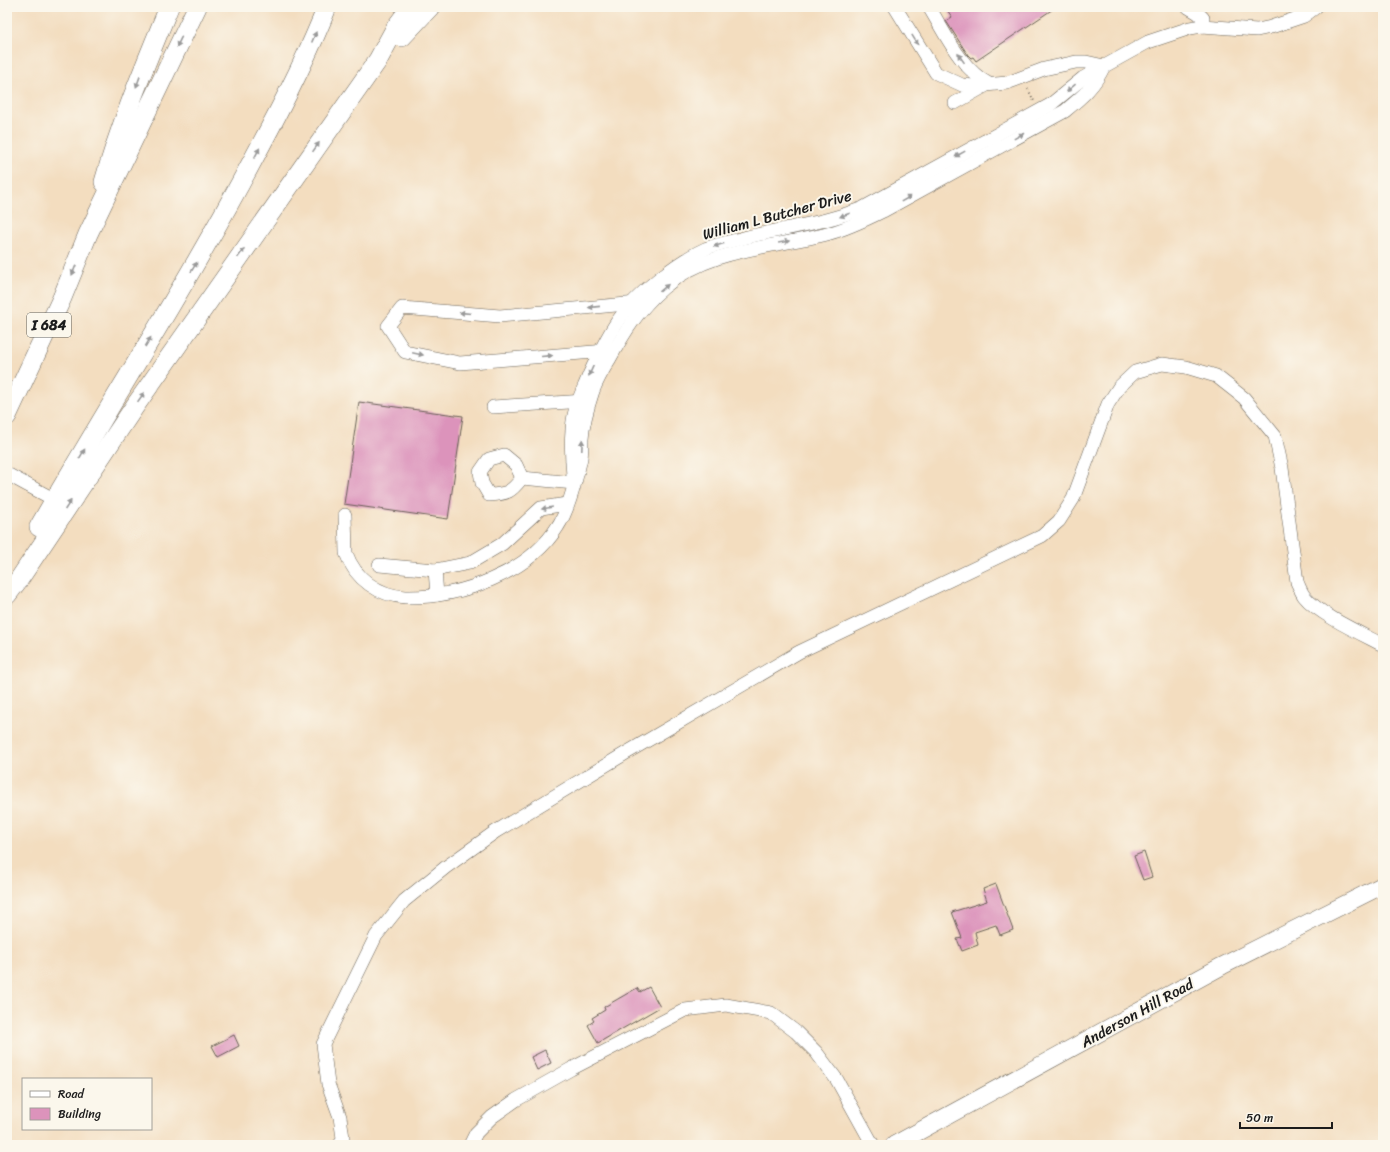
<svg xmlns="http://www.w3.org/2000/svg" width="1390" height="1152" viewBox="0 0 1390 1152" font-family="Sriracha,sans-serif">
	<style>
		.building { fill: #dc93bb }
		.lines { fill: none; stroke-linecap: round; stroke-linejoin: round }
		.minor-casing { stroke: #676055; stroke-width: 14 }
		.major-casing { stroke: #676055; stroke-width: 18 }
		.highway-casing { stroke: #676055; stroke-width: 20 }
		.path { stroke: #676055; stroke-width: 2; stroke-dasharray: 1 3; stroke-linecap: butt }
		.minor { stroke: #fff; stroke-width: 13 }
		.major { stroke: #fff; stroke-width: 17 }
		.highway { stroke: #fff; stroke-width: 19 }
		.oneway { fill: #999 }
		.labels { text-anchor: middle; stroke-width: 4; stroke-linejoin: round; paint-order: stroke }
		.shield { fill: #fbf7ec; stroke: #5f5e5a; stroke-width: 1 }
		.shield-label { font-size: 14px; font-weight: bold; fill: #1c1c1c }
		.street-label { font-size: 15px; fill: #1c1c1c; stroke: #fbf7ec }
	</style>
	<rect width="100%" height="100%" fill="#fbf7ec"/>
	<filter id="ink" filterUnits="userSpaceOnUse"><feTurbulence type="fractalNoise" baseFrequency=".025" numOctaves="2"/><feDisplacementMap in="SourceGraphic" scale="8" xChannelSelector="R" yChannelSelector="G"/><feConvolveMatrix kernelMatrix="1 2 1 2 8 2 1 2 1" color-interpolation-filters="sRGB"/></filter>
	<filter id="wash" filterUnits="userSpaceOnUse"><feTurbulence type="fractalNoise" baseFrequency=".012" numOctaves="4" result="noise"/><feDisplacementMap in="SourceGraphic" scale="16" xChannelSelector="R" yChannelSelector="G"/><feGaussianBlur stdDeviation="0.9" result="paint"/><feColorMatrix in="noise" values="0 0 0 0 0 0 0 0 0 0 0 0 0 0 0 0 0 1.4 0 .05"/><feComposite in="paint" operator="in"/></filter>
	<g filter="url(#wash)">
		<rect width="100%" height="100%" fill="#f3ddbf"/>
		<g id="blocks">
			<g class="building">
				<path d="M945,7H1056L976,61L973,57L971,58L968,55L946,21L952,17Z"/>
				<path d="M359,402L463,416L448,519L344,504Z"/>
				<path d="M1144,852L1152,877L1143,880L1134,856Z"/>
				<path d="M996,884L1013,930L1000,935L996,925L975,932L978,945L962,951L957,939L962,938L952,912L987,901L983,889Z"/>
				<path d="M649,987L660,1007L598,1043L588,1025L594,1021L592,1018L605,1010L604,1007L637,988L640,992Z"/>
				<path d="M234,1035L239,1046L218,1057L212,1046Z"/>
				<path d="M545,1050L551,1063L537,1070L531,1057Z"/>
			</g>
		</g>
	</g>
	<g filter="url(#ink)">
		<use href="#blocks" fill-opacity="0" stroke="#676055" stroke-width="1"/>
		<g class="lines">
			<defs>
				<g id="minor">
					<path d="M895,7L936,73L962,85L974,86L1007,83L1044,69L1076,62H1086L1104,66"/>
					<path d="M929,7C945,33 961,69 989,84"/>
					<path d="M1188,7L1198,13L1203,18L1202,26"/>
					<path d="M955,103L985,86"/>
					<path d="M606,351L460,363L405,352L388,326L402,308L500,316L637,303"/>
					<path d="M493,407L585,401"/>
					<path d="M504,455L516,465L522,478C511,492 508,494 489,495L482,483L480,472L489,459Z"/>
					<path d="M7,474L55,500"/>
					<path d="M573,475C571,455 570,435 574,415C577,401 584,388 589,375C598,356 606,337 619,319C637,293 677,262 705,249C716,244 728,242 740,239C781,228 823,224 863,208L1050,105L1083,78L1148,42L1190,28L1202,26L1257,30L1271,27L1304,16L1316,7"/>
					<path d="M522,478L574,483"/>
					<path d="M345,515L346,553C355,579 379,596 406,597C460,598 529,573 558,526C568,511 577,476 581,458C582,451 582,445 582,439C583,423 588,406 593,391C597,380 603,370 609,360C625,331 638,310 663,288C709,248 771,248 827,234C846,229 865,220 883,211L1065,111C1082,97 1095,86 1104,66"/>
					<path d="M379,565L435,570L470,563L502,544L541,508L567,504"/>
					<path d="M435,570L437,595"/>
					<path d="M340,1145L343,1138L340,1117L328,1084L323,1044L376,936L404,901L446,867L495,832L626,753L799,652L1042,536L1059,521L1073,499L1108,404L1119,387L1135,372L1162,364L1186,367L1216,376L1244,398L1275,436L1282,468L1297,582C1299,586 1301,592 1304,596C1318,614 1362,634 1383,645"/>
					<path d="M470,1145L476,1133L492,1117L516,1100L571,1069L685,1010L726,1005L771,1013L796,1032L816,1052L837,1080L873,1145"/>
				</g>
				<path id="major" d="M894,1145L1222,966L1383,885"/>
				<g id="highway">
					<path d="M402,37L430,7"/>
					<path d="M104,182C121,122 145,65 169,7"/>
					<path d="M7,416L62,298L88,234L197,7"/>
					<path d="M39,527C110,403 188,283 255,156C281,108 307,58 327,7"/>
					<path d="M7,595L20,578L135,406L378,60L396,27L411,7"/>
				</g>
			</defs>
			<use href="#minor" class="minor-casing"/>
			<use href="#major" class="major-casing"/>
			<use href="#highway" class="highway-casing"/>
			<path class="path" d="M1028,89L1034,101"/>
			<use href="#minor" class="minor"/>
			<use href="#major" class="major"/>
			<use href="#highway" class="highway"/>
		</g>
		<defs><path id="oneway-solid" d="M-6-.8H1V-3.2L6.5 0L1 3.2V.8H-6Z"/></defs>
		<g class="oneway">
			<use href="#oneway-solid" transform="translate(314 37) rotate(-67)"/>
			<use href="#oneway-solid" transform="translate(915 40) rotate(58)"/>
			<use href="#oneway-solid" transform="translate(179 42) rotate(116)"/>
			<use href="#oneway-solid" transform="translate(961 58) rotate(-125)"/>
			<use href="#oneway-solid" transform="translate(138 82) rotate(110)"/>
			<use href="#oneway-solid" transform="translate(1071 88) rotate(140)"/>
			<use href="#oneway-solid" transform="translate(1019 136) rotate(-29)"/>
			<use href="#oneway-solid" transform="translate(316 147) rotate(-55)"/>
			<use href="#oneway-solid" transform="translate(257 153) rotate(-62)"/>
			<use href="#oneway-solid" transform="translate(960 154) rotate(151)"/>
			<use href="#oneway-solid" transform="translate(906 199) rotate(-29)"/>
			<use href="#oneway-solid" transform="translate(845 215) rotate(160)"/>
			<use href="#oneway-solid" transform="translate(784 242) rotate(-10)"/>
			<use href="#oneway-solid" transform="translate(719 245) rotate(162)"/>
			<use href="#oneway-solid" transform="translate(241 253) rotate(-55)"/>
			<use href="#oneway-solid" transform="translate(194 267) rotate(-59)"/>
			<use href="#oneway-solid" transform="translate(74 270) rotate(112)"/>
			<use href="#oneway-solid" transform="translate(664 288) rotate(-40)"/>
			<use href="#oneway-solid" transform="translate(594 307) rotate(174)"/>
			<use href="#oneway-solid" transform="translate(465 313) rotate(-175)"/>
			<use href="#oneway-solid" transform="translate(148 342) rotate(-59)"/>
			<use href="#oneway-solid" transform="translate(418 354) rotate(12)"/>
			<use href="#oneway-solid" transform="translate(547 356) rotate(-5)"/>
			<use href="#oneway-solid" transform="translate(591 371) rotate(114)"/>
			<use href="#oneway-solid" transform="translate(141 397) rotate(-55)"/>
			<use href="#oneway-solid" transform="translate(582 445) rotate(-88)"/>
			<use href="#oneway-solid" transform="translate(82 454) rotate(-60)"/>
			<use href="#oneway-solid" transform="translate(68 505) rotate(-56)"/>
			<use href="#oneway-solid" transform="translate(547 508) rotate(170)"/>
		</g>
	</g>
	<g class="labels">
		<rect class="shield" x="27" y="313" width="44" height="24" rx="3"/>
		<g class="shield-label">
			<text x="49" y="330">I 684</text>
		</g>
		<g class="street-label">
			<text transform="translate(777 215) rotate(-15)" y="5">William L Butcher Drive</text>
			<text transform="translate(1137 1013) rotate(-29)" y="5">Anderson Hill Road</text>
		</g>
	</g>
	<rect width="1390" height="1152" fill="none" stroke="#fbf7ec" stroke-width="24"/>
	<rect x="22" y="1078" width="130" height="52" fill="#fbf7ec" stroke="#a29f99"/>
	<rect x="30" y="1091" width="20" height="6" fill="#ffffff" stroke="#a29f99"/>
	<text x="58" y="1098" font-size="12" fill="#1c1c1c">Road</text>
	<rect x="30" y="1108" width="20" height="12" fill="#dc93bb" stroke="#a29f99"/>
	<text x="58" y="1118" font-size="12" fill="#1c1c1c">Building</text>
	<path d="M1240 1122v6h92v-6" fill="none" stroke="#1c1c1c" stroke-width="2"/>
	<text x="1246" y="1122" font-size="12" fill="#1c1c1c" stroke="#fbf7ec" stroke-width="3" paint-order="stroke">50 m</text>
</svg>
